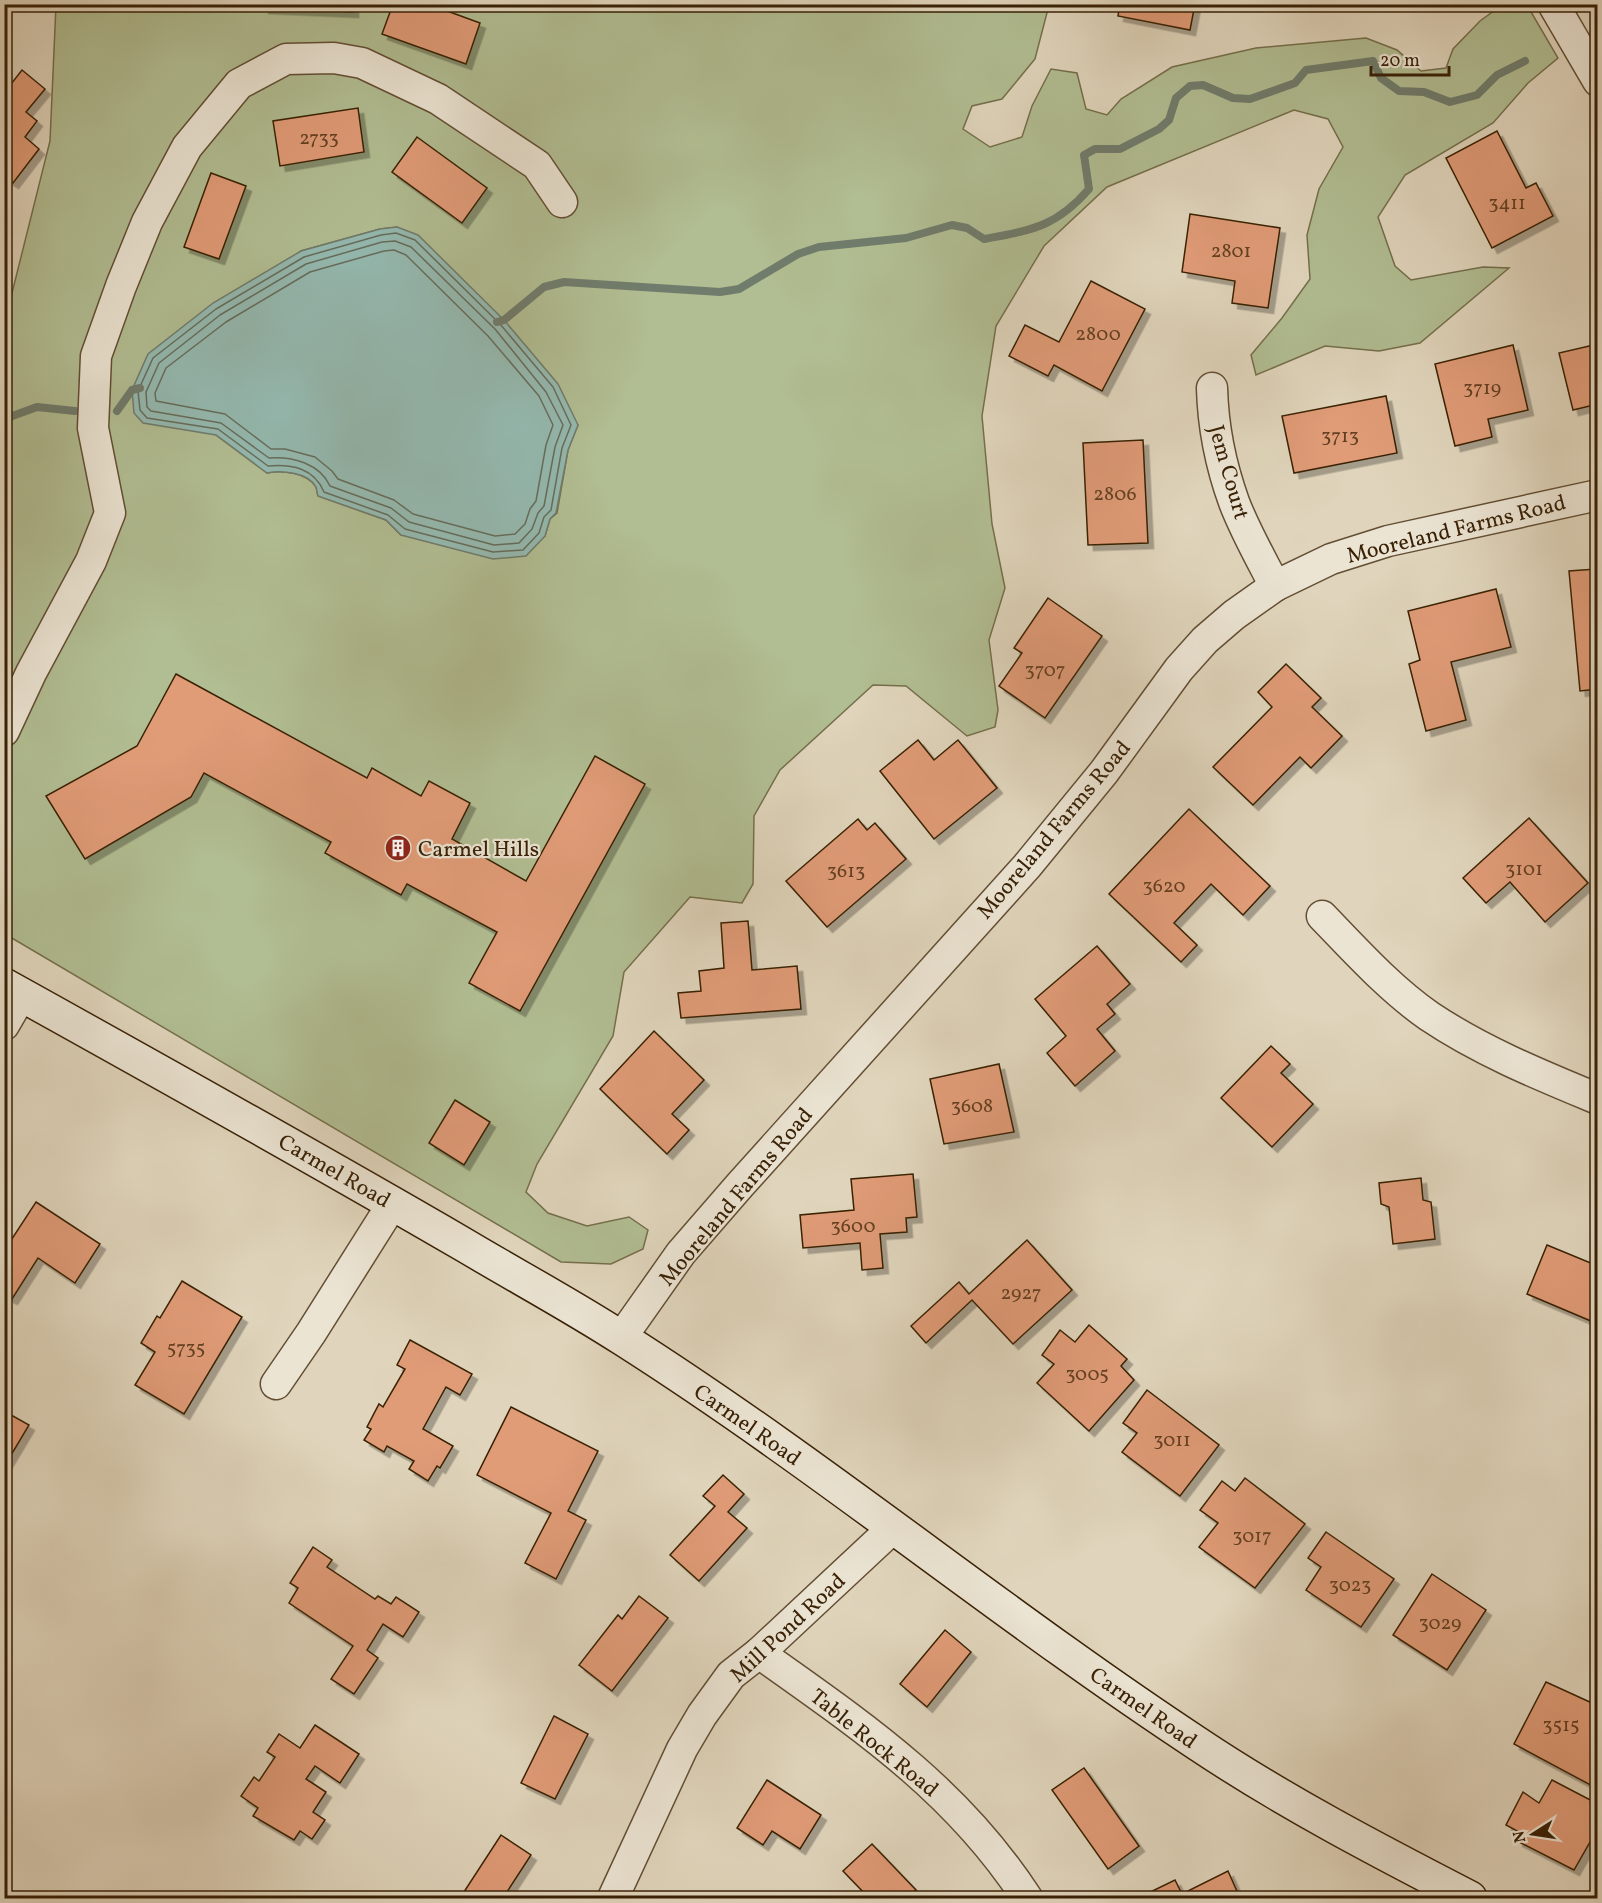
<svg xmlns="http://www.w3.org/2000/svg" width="1602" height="1903" viewBox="0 0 1602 1903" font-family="Vollkorn,serif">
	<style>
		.green { fill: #b1bd92; stroke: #756f4c; stroke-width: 1.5; fill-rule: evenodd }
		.water { fill: #94b9b0; stroke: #707c6c; stroke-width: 1.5 }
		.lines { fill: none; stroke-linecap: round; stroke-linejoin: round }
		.shore { stroke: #666d5b; stroke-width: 1.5 }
		.stream { stroke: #707c6c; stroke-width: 8 }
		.building { fill: #e09b77; stroke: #392106; stroke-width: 1.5; filter: url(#shadow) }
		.minor-casing { stroke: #634e34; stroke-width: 33 }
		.secondary-casing { stroke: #392106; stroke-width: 36 }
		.minor { stroke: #ebe4d3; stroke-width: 30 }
		.secondary { stroke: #ebe4d3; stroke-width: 33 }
		.labels { text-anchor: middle; stroke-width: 4.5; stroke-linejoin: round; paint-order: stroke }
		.number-label { font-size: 20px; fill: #634022 }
		.street-label { font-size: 22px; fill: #392106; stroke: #ebe4d3 }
		.poi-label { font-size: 22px; fill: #392106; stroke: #ebe4d3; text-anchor: start }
	</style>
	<defs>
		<filter id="shadow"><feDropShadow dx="5.5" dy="5.5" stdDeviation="0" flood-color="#0004"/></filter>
	</defs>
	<rect width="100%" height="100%" fill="#e0d5bc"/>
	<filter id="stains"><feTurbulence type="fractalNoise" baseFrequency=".00333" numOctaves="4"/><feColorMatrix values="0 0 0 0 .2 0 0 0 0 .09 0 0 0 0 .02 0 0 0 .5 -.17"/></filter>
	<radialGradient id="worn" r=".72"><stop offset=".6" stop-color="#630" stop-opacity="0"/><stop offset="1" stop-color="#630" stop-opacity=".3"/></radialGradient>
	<path class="green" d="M56,5H1049L1035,59L1002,99L972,106L963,129L990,147L1022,137L1032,106L1051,69L1077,73L1086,109L1107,115L1121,99L1172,67L1256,48L1366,38L1397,50L1421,71L1446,68L1453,49L1480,21L1502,5H1527L1558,58L1528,83L1493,123L1405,175L1378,217L1395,266L1411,280L1483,267L1509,268L1420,343L1379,351L1325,346L1256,375L1251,355L1282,318L1310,279L1307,235L1319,189L1343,147L1328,119L1294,110L1107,187L1044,246L996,326L982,416L992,524L1005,588L989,640L998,710L995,727L967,736L906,686L873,685L780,770L754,816L753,884L742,903L690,897L624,972L613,1036L537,1164L526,1192L548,1213L587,1226L629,1217L648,1230L643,1249L611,1264L561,1262L5,934V316L9,305L50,141ZM397,227L578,425L568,450L557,513L550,519L545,536L401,535L386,520L318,496C317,493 317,490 316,487C307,472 281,470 267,473L216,435L301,251L380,229Z"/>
	<path class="water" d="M397,227L418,235L504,320L558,384L578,425L568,450L556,513L550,519L545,536L526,556L493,559L401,535L386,520L318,496C317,493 317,490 316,487C308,472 281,470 267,473L216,435L143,423L134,413L132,390L148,354L213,303L301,251L380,229Z"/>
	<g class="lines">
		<g class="shore">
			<path d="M396,233L415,240L500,324L553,387L571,425L562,448L551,510L544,517L539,533L523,550L493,552L405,529L388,515L324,492C314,468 292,464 268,466L218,429L147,418L140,410L138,391L153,358L216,309L304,257L381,235Z"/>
			<path d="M395,241L411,247L495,329L546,392L563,425L555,447L544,506L538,513L532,529L519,543L494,545L409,522L391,508L330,486C320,464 293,456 269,458L221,423L151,411L147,407L146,392L159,363L220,315L306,264L382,242Z"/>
			<path d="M394,250L406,255L488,336L539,396L553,425L546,445L536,501L530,509L525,524L515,534L495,536L413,514L394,500L338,479L332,471L315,457L285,449H271L225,414L156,401L155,393L166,368L226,322L310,272L384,251Z"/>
		</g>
		<g class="stream">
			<path d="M497,322L504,320L544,287L564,282L720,292L739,289L798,254L819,247L906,238L952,225L967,228L984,239C1032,230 1056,227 1089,189L1084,155L1095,149H1120L1159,129L1169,120L1176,98L1190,86L1203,85L1233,98L1250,99L1295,83L1306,70L1373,61L1381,78L1399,91L1424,92L1450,102L1477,95L1497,75L1525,61"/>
			<path d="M117,411L132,390L140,388"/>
			<path d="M4,419L37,407L75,411"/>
		</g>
	</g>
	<g class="building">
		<path d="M263,4H353V12L263,8Z"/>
		<path d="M393,4H428L480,23L466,64L382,34Z"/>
		<path d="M1120,4H1195L1190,30L1118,16Z"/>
		<path d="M22,70L45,89L26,112L37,121L25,137L39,149L13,183L4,177V93Z"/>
		<path d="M358,108L364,152L280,166L273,121Z"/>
		<path d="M1497,131L1526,188L1536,183L1553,216L1492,248L1446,158Z"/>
		<path d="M417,137L487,188L462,223L392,172Z"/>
		<path d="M211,173L246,186L219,259L184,247Z"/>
		<path d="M1190,214L1280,228L1268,308L1232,303L1235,281L1182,272Z"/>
		<path d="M1091,281L1145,309L1102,391L1054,365L1048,376L1009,356L1025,325L1059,342Z"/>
		<path d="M1598,344V404L1573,410L1559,353Z"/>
		<path d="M1513,345L1528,410L1488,419L1492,437L1455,446L1435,364Z"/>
		<path d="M1386,396L1397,453L1294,473L1282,416Z"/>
		<path d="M1143,440L1148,543L1088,545L1083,443Z"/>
		<path d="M1596,569L1598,689L1580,691L1569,571Z"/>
		<path d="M1496,589L1511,647L1451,662L1466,720L1426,731L1409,664L1420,660L1408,611Z"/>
		<path d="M1048,598L1102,636L1045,718L999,686L1022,653L1014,648Z"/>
		<path d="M1286,664L1321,698L1312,707L1342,736L1311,768L1300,757L1253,805L1213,767L1272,707L1258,692Z"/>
		<path d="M176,674L367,778L372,768L421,796L429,781L470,803L452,839L526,881L595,756L645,784L520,1011L469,983L497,932L407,884L401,895L325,853L331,842L204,773L191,797L85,859L46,796L137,746Z"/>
		<path d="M918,740L934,760L958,740L997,788L934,839L880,771Z"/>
		<path d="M1189,809L1270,886L1243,915L1211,884L1174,923L1197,945L1181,962L1109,894Z"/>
		<path d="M1529,818L1588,883L1545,922L1510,882L1486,903L1463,878Z"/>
		<path d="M858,819L867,830L875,823L906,859L827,927L786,881Z"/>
		<path d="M748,921L752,970L797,966L801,1009L681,1018L678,993L701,991L699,971L724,968L721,923Z"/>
		<path d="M1097,946L1130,984L1107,1004L1115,1014L1097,1029L1115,1051L1075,1086L1047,1053L1066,1036L1035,999Z"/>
		<path d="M654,1031L704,1080L672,1114L689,1130L667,1154L600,1089Z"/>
		<path d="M1271,1046L1290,1064L1281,1073L1313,1104L1272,1147L1221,1098Z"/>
		<path d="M999,1064L1014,1132L944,1144L930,1079Z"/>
		<path d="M455,1100L490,1122L464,1165L429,1143Z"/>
		<path d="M913,1174L917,1217L906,1218L907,1232L880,1234L883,1268L862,1270L860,1243L803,1248L800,1215L854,1210L851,1179Z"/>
		<path d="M1421,1178L1423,1200L1431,1202L1435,1239L1393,1244L1389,1207L1381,1204L1379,1183Z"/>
		<path d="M36,1202L100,1244L75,1283L38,1258L12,1299L4,1295V1251Z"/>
		<path d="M1027,1240L1072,1290L1013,1344L972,1300L926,1343L911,1326L959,1282L969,1294Z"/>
		<path d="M1547,1245L1598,1266V1324L1527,1294Z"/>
		<path d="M182,1281L242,1317L184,1414L135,1385L155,1352L141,1343L157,1316L160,1318Z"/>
		<path d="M1089,1325L1127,1359L1121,1366L1134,1380L1089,1431L1037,1383L1054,1364L1042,1355L1060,1330L1075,1342Z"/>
		<path d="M410,1340L472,1374L460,1395L446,1387L423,1429L453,1446L440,1468L437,1466L428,1481L409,1469L414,1461L387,1446L384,1452L364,1440L371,1429L367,1427L379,1404L383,1407L405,1369L397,1365Z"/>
		<path d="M1147,1390L1219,1445L1180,1496L1122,1452L1137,1433L1123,1423Z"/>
		<path d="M511,1407L598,1451L568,1511L586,1520L556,1579L525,1563L551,1513L477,1475Z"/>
		<path d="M4,1411L29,1425L4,1467Z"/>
		<path d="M723,1475L744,1494L728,1512L747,1528L699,1581L670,1555L715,1506L703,1496Z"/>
		<path d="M1245,1478L1305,1524L1255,1588L1199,1547L1218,1523L1200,1510L1222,1481L1235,1491Z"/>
		<path d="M1326,1532L1394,1579L1361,1627L1306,1590L1321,1567L1308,1558Z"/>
		<path d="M313,1547L332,1560L327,1567L375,1599L378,1596L391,1604L396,1597L419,1612L403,1637L383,1624L367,1650L378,1658L354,1694L331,1679L353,1646L289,1603L298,1588L290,1583Z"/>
		<path d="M1432,1574L1486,1610L1447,1670L1393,1635Z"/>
		<path d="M639,1596L668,1618L612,1691L579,1665L618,1615L622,1619Z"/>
		<path d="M945,1630L971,1652L927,1707L900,1684Z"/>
		<path d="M1546,1682L1592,1703L1598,1696V1789L1514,1744Z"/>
		<path d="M554,1716L588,1734L555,1799L521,1783Z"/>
		<path d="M315,1725L359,1754L340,1783L315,1766L306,1779L326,1792L313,1812L325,1820L312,1839L300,1831L294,1840L253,1816L258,1808L241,1796L254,1777L259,1781L275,1757L267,1752L279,1734L300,1748Z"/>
		<path d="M1084,1768L1139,1846L1108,1869L1052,1790Z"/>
		<path d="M767,1780L821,1815L800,1849L772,1831L763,1845L737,1828Z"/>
		<path d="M1552,1780L1598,1804V1828L1574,1870L1517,1841L1521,1833L1506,1825L1523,1792L1539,1803Z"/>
		<path d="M501,1835L531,1855L503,1898H460Z"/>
		<path d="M872,1844L916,1890L907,1898H869L843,1871Z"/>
		<path d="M1228,1871L1240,1898H1141L1140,1897L1175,1880L1182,1894Z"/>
	</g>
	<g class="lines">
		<defs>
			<g id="minor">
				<path d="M1553,4L1598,81"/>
				<path d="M1212,388C1213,426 1221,466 1234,502C1245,531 1261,559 1275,586"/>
				<path d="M4,731L31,673L91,561L110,513L93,428L96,356L121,286L147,222L187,147L239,84L286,59L334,58L362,63L438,99L537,165L562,202"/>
				<path d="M1322,916C1356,951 1389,988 1429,1016C1481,1051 1540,1075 1598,1099"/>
				<path d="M4,1025L22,994"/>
				<path d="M621,1338L681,1253L740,1185L1027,866L1104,772L1179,669L1205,640L1234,615L1275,586L1331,559L1388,541L1598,495"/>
				<path d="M276,1384L311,1333L393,1203"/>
				<path d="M759,1653C862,1726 957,1790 1027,1898"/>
				<path d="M613,1898L682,1749L702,1715L731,1675L759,1653L894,1527"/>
			</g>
			<path id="secondary" d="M4,985C159,1071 313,1157 466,1246C518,1277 572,1306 623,1339C821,1465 1002,1615 1198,1744C1285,1802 1377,1850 1470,1898"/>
		</defs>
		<use href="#minor" class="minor-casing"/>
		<use href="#secondary" class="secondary-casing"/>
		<use href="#minor" class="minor"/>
		<use href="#secondary" class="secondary"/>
	</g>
	<defs>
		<symbol id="building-disc" viewBox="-11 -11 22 22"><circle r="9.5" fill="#8f2418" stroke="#ebe4d3"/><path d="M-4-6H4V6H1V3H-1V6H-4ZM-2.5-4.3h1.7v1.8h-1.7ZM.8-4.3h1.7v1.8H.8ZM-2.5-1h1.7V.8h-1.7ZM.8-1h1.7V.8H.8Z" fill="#fff"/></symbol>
	</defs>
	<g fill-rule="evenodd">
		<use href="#building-disc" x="383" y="833" width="30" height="30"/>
	</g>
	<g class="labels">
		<g class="number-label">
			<text x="319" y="144">2733</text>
			<text x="1507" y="209">3411</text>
			<text x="1231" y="257">2801</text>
			<text x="1098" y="340">2800</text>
			<text x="1482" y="394">3719</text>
			<text x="1340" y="442">3713</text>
			<text x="1115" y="500">2806</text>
			<text x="1045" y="676">3707</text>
			<text x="1524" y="875">3101</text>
			<text x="846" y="877">3613</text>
			<text x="1164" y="892">3620</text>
			<text x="972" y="1112">3608</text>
			<text x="853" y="1232">3600</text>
			<text x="1021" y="1299">2927</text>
			<text x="186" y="1354">5735</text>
			<text x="1087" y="1380">3005</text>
			<text x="1172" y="1446">3011</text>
			<text x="1252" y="1542">3017</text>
			<text x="1350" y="1591">3023</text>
			<text x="1440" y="1629">3029</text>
			<text x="1561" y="1731">3515</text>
		</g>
		<g class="street-label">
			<text transform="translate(1230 472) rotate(74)" y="8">Jem Court</text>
			<text transform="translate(1456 528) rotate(-14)" y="8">Mooreland Farms Road</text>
			<text transform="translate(1053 829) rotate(-50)" y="8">Mooreland Farms Road</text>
			<text transform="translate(335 1170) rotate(30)" y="8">Carmel Road</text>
			<text transform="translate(735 1196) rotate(-50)" y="8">Mooreland Farms Road</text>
			<text transform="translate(748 1424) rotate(35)" y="8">Carmel Road</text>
			<text transform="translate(787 1627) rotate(-43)" y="8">Mill Pond Road</text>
			<text transform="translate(1144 1707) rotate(35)" y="8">Carmel Road</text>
			<text transform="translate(875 1742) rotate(39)" y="8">Table Rock Road</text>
		</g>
		<g class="poi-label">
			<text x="418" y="856">Carmel Hills</text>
		</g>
	</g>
	<rect width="1602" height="1903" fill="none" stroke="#e0d5bc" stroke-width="24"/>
	<rect x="6" y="6" width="1590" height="1891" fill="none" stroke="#392106" stroke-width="3"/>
	<rect x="12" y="12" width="1578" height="1879" fill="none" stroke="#392106" stroke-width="1.5"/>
	<g transform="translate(1533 1834) rotate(258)" stroke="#ebe4d3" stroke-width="4.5" paint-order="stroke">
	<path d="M0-4.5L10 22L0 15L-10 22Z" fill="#392106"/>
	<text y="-9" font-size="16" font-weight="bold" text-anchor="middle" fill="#392106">N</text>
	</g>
	<path d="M1371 66v9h78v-9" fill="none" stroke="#392106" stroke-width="3"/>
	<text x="1380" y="66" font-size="18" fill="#392106" stroke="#ebe4d3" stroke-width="4.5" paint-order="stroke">20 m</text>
	<rect width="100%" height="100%" filter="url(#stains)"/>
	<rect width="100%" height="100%" fill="url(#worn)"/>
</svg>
